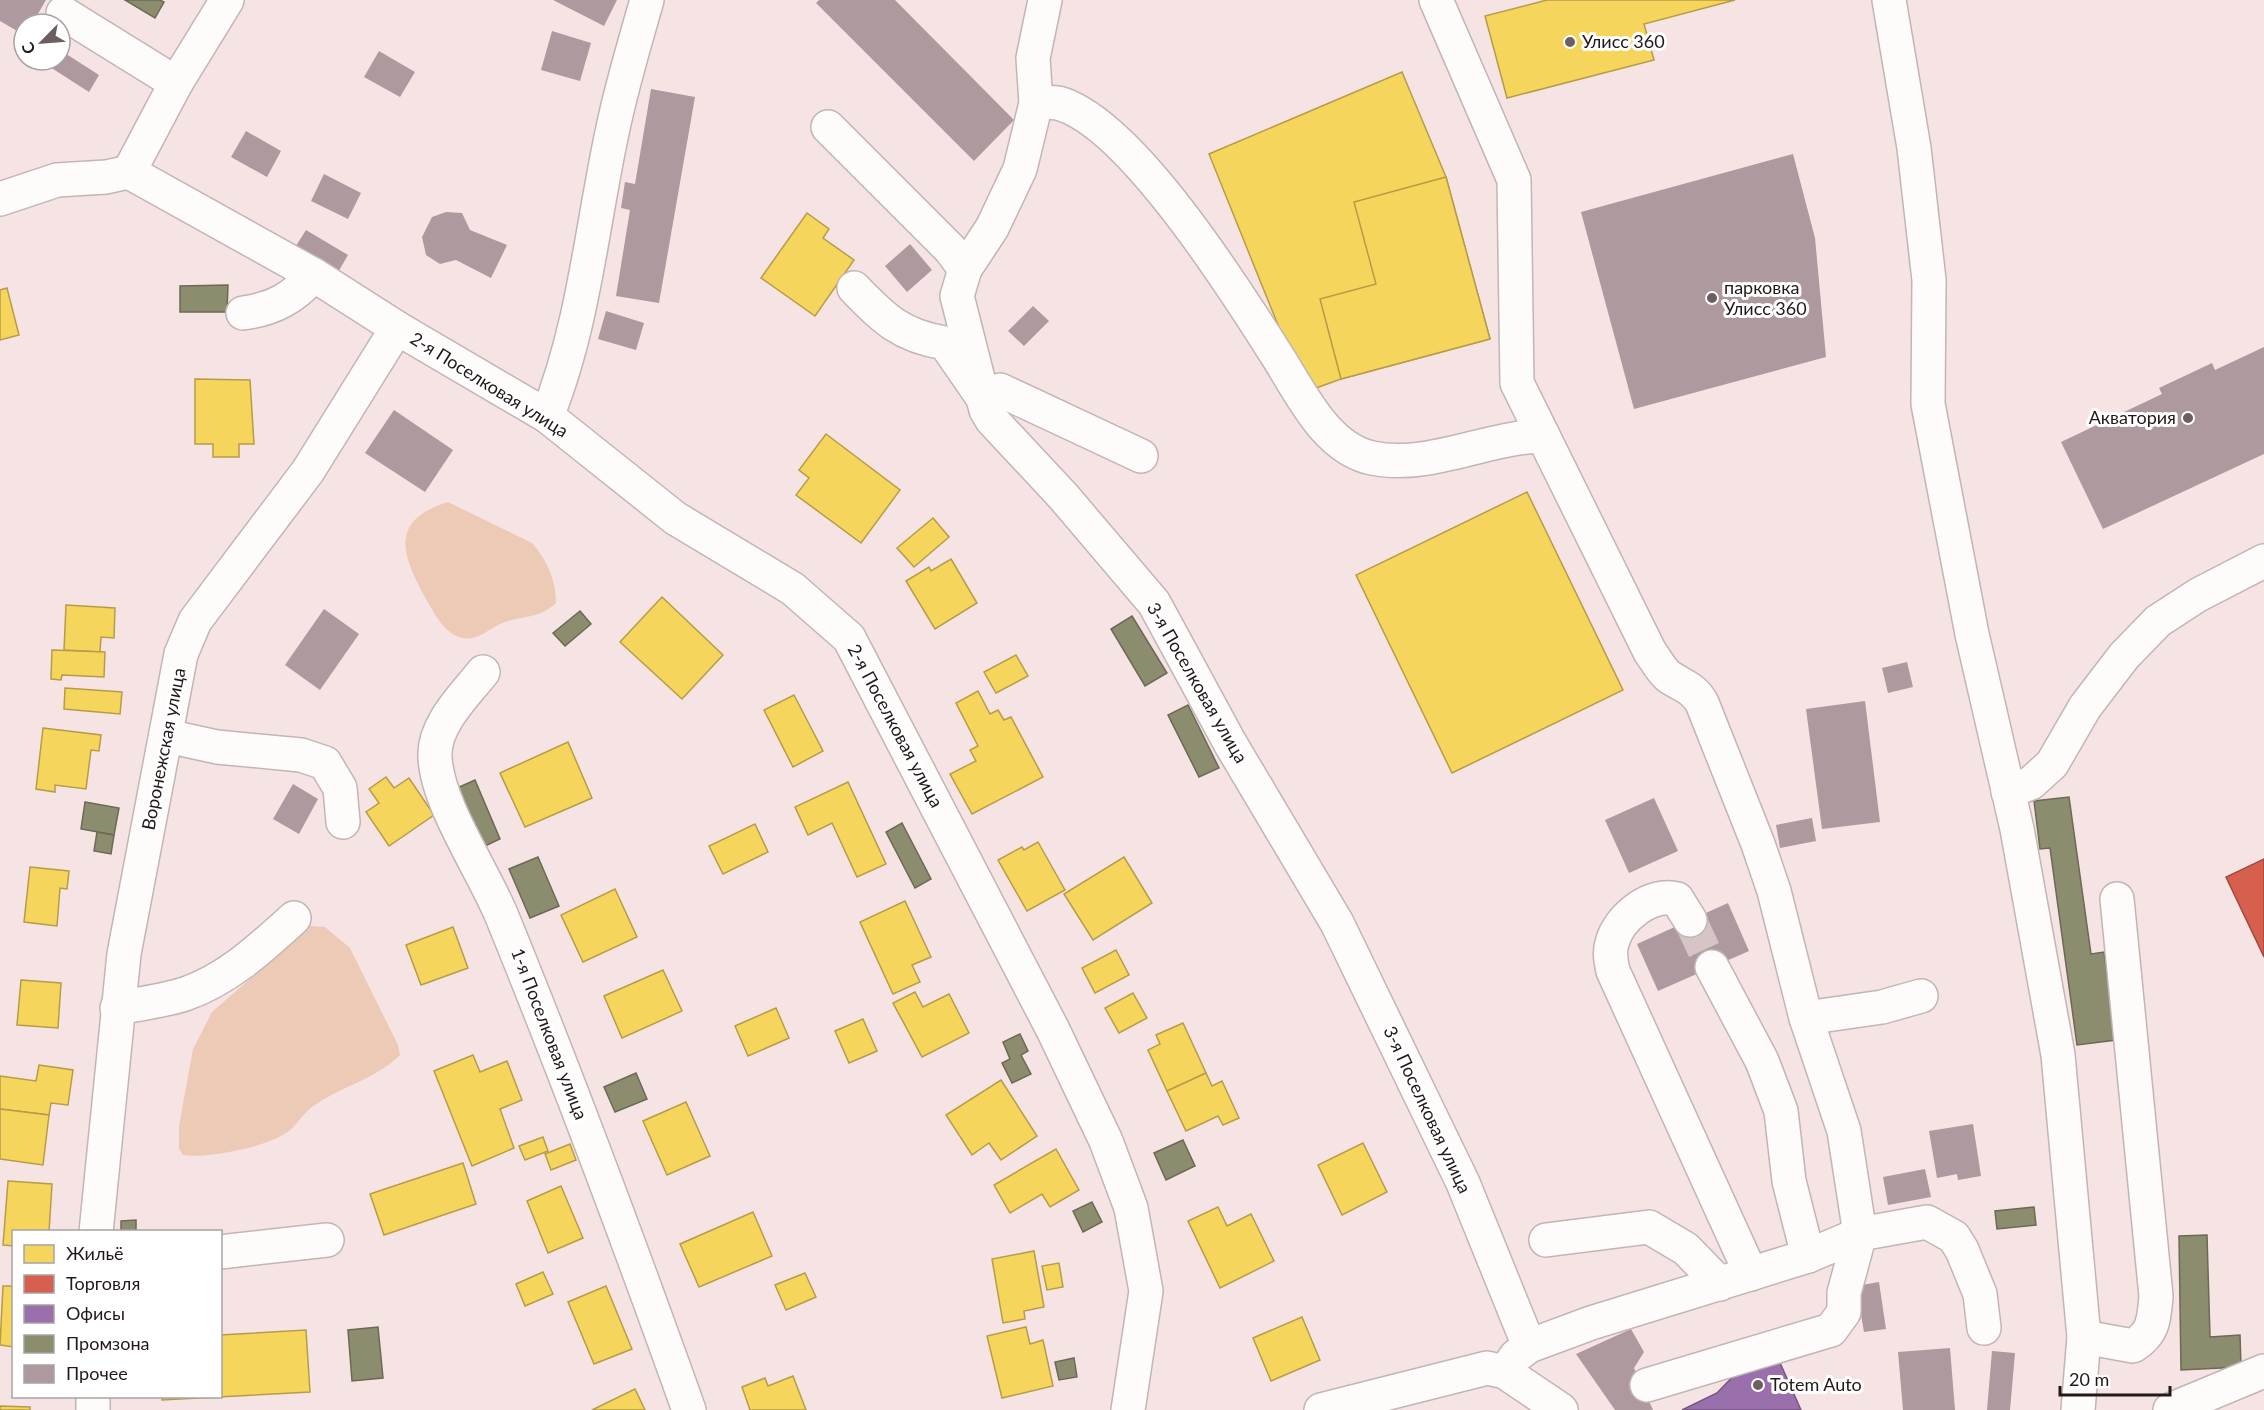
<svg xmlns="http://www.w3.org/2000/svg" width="2264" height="1410" viewBox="0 0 2264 1410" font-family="Lato,sans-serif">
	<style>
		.green { fill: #eccab5 }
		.homes { fill: #f6d55c; stroke: #b79c48; stroke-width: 1.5 }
		.shops { fill: #d6604d; stroke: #a04a3d; stroke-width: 1.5 }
		.offices { fill: #9970ab; stroke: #76567f; stroke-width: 1.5 }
		.industry { fill: #8c8c6e; stroke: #6c6954; stroke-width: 1.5 }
		.building { fill: #ad999e }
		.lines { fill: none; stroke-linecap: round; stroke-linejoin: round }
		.minor-tunnel { stroke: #d6c5c5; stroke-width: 33; stroke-dasharray: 33 16; stroke-linecap: butt }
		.minor-casing { stroke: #c3b5b5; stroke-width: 36 }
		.minor { stroke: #fefbfb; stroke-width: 33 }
		.poi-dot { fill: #6d5f5f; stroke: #fff; stroke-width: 2 }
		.labels { text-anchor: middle; stroke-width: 6; stroke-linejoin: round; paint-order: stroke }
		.poi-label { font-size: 18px; fill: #231818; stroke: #fff; text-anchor: start }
		.street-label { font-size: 18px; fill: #231818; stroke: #fff }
	</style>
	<rect width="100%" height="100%" fill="#f6e4e4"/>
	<g class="green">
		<path d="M448,502L532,543C547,560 556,580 556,603C538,619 526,615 505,622C490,627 479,641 463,638C445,635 434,613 426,599C402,555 388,521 448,502Z"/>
		<path d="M298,925L325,927L350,948L398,1045L400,1055C375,1080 339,1087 312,1107C302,1114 296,1127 286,1133C266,1147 206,1159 183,1155L179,1149V1126L193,1049L212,1012L258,972Z"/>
	</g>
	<g class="homes">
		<path d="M1547,0H1735L1644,24L1654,60L1507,98L1485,16Z"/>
		<path d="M1402,72L1446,177L1490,339L1341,379L1305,392L1209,154Z"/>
		<path d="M1446,177L1490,339L1341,379L1320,299L1376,284L1354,202Z"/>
		<path d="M807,213L829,229L823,238L854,260L815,316L761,278Z"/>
		<path d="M7,288L19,335L0,340V290Z"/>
		<path d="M195,379L250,380L254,444H239V457H213V444H195Z"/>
		<path d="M826,434L900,490L861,543L796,495L809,478L799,470Z"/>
		<path d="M1527,492L1623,690L1452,773L1356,575Z"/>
		<path d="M933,518L949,537L914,567L897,548Z"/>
		<path d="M951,559L977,603L935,629L906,581L929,567L931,571Z"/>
		<path d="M662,597L723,655L682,699L620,642Z"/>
		<path d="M66,605L115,608L114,638L101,637L100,652L64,650Z"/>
		<path d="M52,650L105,652L104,677L62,675L61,680L51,679Z"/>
		<path d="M1016,655L1028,676L996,693L984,672Z"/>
		<path d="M65,688L122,692L120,714L64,709Z"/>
		<path d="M978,691L990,714L998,710L1004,720L1011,717L1043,777L972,814L950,774L976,761L970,750L978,746L956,703Z"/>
		<path d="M794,695L823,751L793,767L764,710Z"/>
		<path d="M43,728L101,735L99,751L91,750L86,789L55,785V792L36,789Z"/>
		<path d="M568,742L592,798L525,827L500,773Z"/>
		<path d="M386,777L394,788L409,778L434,815L389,846L366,812L379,803L369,789Z"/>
		<path d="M848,782L886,864L857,877L832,823L808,835L795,807Z"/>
		<path d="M755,824L768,852L723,874L709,846Z"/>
		<path d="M1038,842L1065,890L1027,911L998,860L1022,847L1024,850Z"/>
		<path d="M1124,857L1152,903L1093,940L1064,894Z"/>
		<path d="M30,867L69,871L67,889L60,888L57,926L24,922Z"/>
		<path d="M615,889L637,937L583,962L561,915Z"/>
		<path d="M905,901L931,957L912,965L920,982L893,994L860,922Z"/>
		<path d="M453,927L468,968L421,985L406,945Z"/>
		<path d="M1116,950L1129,975L1095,993L1082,968Z"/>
		<path d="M663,970L682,1011L622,1038L604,996Z"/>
		<path d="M21,980L61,983L58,1028L17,1025Z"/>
		<path d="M915,992L923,1007L949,994L969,1033L922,1057L893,1003Z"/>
		<path d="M1133,993L1147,1018L1119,1033L1105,1008Z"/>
		<path d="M776,1008L789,1038L748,1056L735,1026Z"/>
		<path d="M863,1019L877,1051L849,1063L835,1031Z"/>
		<path d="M1183,1023L1206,1073L1167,1091L1148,1050L1160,1044L1156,1035Z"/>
		<path d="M473,1055L480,1072L507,1061L522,1100L500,1109L514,1148L472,1166L434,1071Z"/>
		<path d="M39,1065L73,1070L68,1105L51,1103L49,1115L0,1109V1076L36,1081Z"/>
		<path d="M1206,1073L1212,1086L1222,1081L1239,1118L1223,1125L1218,1116L1186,1131L1167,1091Z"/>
		<path d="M1001,1080L1037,1136L1001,1160L989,1143L972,1155L946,1115Z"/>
		<path d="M686,1102L710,1156L667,1175L643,1121Z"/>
		<path d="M0,1109L49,1115L43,1165L0,1159Z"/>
		<path d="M543,1137L548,1151L525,1160L519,1146Z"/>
		<path d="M1363,1143L1387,1192L1342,1215L1318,1165Z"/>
		<path d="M570,1144L576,1160L551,1170L545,1154Z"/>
		<path d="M1056,1149L1079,1190L1050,1207L1042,1194L1010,1213L994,1185Z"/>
		<path d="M463,1163L476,1204L384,1235L370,1194Z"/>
		<path d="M8,1181L52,1184L49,1232H14V1246L3,1245Z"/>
		<path d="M561,1186L583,1238L548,1253L527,1201Z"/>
		<path d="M1218,1207L1227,1226L1251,1214L1274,1261L1220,1288L1188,1221Z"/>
		<path d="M753,1212L772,1256L699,1287L680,1244Z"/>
		<path d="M1034,1251L1044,1307L1024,1311L1025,1319L1003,1323L992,1259Z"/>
		<path d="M1059,1263L1063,1287L1047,1290L1042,1266Z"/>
		<path d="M543,1272L553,1294L525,1306L516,1284Z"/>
		<path d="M805,1273L816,1297L786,1310L775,1285Z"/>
		<path d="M3,1286H14V1347L0,1345Z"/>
		<path d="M606,1286L632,1349L594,1364L568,1302Z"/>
		<path d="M1302,1317L1320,1360L1271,1381L1253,1338Z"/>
		<path d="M1026,1327L1030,1344L1043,1340L1053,1386L1002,1398L987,1336Z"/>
		<path d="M306,1330L310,1392L162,1400V1396H220V1335Z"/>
		<path d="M793,1376L806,1410H750L742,1387L765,1378L768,1386Z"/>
		<path d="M635,1389L645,1410H592Z"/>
		<path d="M0,1406L30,1407V1410H0Z"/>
	</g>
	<path class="shops" d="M2264,859V957L2226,877Z"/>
	<path class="offices" d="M1777,1356L1801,1410H1682L1717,1393L1746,1363Z"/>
	<g class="industry">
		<path d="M125,0H160L164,2L155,18Z"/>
		<path d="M228,285L227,312H180V286Z"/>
		<path d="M580,611L591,624L565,646L553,633Z"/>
		<path d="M1132,616L1167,673L1145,686L1111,629Z"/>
		<path d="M1188,705L1219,768L1199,777L1168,715Z"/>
		<path d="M475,780L500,839L481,848L455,789Z"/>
		<path d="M2069,797L2091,954L2104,952L2116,1040L2077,1045L2050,848L2040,849L2034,801Z"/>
		<path d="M85,802L119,808L114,835L81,829Z"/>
		<path d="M902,823L931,879L915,888L886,832Z"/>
		<path d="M97,832L114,835L111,854L94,851Z"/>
		<path d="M538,857L559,906L530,918L509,869Z"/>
		<path d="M1020,1034L1028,1051L1021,1055L1031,1074L1012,1083L1002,1063L1010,1059L1003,1042Z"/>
		<path d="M636,1073L647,1099L615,1112L604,1087Z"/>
		<path d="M1183,1140L1195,1166L1166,1180L1154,1153Z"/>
		<path d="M1092,1202L1102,1222L1083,1232L1073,1211Z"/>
		<path d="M2034,1207L2036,1225L1997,1229L1995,1211Z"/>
		<path d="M136,1220V1232H121V1221Z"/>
		<path d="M2207,1235L2210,1337L2240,1335L2241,1367L2181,1370L2179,1236Z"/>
		<path d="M378,1327L383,1378L352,1381L348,1330Z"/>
		<path d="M1074,1358L1077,1377L1059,1380L1055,1362Z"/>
	</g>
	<g class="building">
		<path d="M0,0H46L32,24H24V35L0,21Z"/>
		<path d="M553,0H617L604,26Z"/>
		<path d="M819,0H895L1014,120L974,161L816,3Z"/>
		<path d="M552,31L591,43L580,81L541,70Z"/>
		<path d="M60,50L99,75L89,92L50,67L54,60H60Z"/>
		<path d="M379,51L415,72L400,97L364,77Z"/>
		<path d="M651,89L695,97L659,303L616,296L630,210L621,208L625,182L635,184Z"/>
		<path d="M246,131L281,151L267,177L231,157Z"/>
		<path d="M1793,154L1815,238L1826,357L1634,409L1581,212Z"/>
		<path d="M324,174L361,193L348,219L311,201Z"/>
		<path d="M446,212L462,213L470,230L507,245L491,278L456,260L440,264L426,255L422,237L432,217Z"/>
		<path d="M306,230L348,255L337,274L294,249Z"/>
		<path d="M910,244L932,270L907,292L885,266Z"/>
		<path d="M1033,306L1049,321L1024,346L1008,331Z"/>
		<path d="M606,311L644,323L636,350L598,339Z"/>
		<path d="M2264,347V454L2103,529L2061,442L2162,394L2159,388L2212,363L2215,370Z"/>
		<path d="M394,410L453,450L425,492L365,453Z"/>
		<path d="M324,609L359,634L320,690L285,665Z"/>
		<path d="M1907,662L1913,687L1888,693L1882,668Z"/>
		<path d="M1865,701L1880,822L1822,829L1806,709Z"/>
		<path d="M293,784L318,799L299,834L273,819Z"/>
		<path d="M1654,798L1678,851L1629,873L1605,820Z"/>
		<path d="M1812,818L1816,841L1780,848L1776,825Z"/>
		<path d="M1728,903L1749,951L1658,991L1637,944Z"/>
		<path d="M1973,1124L1981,1176L1958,1180L1957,1174L1937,1178L1929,1131Z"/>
		<path d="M1925,1169L1931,1197L1888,1205L1883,1177Z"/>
		<path d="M1879,1282L1886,1329L1864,1332L1856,1286Z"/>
		<path d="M1631,1329L1644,1352L1634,1368L1653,1410H1615L1576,1354Z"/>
		<path d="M1950,1348L1955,1410H1903L1898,1352Z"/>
		<path d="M1992,1351L2015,1353L2010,1410H1987Z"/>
	</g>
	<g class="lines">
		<path class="minor-tunnel" d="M1690,920L1712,967"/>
		<defs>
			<g id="minor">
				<path d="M1045,0L1033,58L1036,103L1020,169L992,228L965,269L957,296L986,410L992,420L1063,496L1154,603L1230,743L1337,923L1463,1183L1529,1346"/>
				<path d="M1436,0L1514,180L1517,383L1650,652C1656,660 1661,670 1668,676C1682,686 1693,687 1702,703L1758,844L1774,891L1806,1018L1844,1131L1860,1234L1844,1293V1312L1831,1330L1647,1385"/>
				<path d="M1889,0L1914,148L1929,280L1928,404L1972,634L2017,829L2058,1055L2084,1337L2078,1410"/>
				<path d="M63,13L176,83"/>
				<path d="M1036,103C1043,103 1051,102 1058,103C1130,122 1236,291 1276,354C1300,391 1325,448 1372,458C1429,470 1486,437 1543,436"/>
				<path d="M828,127L950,249L965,269"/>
				<path d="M129,172L314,275L397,328L547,416L675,518L793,589L849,638L1053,1030L1106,1141L1131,1208L1146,1291L1128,1410"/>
				<path d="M129,172L176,83L227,0"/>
				<path d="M0,199L57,180L106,177L129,172"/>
				<path d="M854,288C884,319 901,336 945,343L983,398L1000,390L1141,456"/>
				<path d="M243,313C274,309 293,298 314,275"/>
				<path d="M547,416C584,325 592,224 613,128C622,85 635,42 647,0"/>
				<path d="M483,672C465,695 433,725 435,757C437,805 485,873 503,919C569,1081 630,1245 689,1410"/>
				<path d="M167,736L217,747L301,755L325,763L340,788L343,822"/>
				<path d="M2008,792L2031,783L2052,764L2085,707L2124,656L2158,621L2198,595L2264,561"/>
				<path d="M1690,920L1677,899C1651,892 1619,917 1612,943C1609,952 1611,962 1613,971L1751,1274"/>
				<path d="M1712,967L1762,1061L1781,1111L1789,1181L1808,1256"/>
				<path d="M117,1008C139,1004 163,1001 185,994C228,979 261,948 294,918"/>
				<path d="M1806,1018L1882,1007L1921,996"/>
				<path d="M96,1232L124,954L181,654L195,621L308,471L397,328"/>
				<path d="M1546,1240L1649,1227L1686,1249L1720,1284"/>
				<path d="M220,1252L327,1240"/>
				<path d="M2084,1337L2133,1346C2154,1333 2154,1319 2156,1296L2117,899"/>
				<path d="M1505,1372L1516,1356L1529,1346L1591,1323L1808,1256L1860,1234L1927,1222L1954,1237L1962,1250L1980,1294L1984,1328"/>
				<path d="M93,1410V1396"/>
				<path d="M1321,1410L1487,1368L1505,1372L1561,1410"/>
				<path d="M2170,1410L2264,1371"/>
			</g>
		</defs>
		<use href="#minor" class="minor-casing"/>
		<use href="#minor" class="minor"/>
	</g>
	<g class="poi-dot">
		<circle cx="1570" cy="42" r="6"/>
		<circle cx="1712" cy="298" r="6"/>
		<circle cx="2188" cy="418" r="6"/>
		<circle cx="1758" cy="1385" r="6"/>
	</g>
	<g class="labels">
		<g class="poi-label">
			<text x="1582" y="48">Улисс 360</text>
			<text x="1724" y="294">парковка<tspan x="1724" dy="21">Улисс 360</tspan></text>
			<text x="2176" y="424" text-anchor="end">Акватория</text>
			<text x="1770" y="1391">Totem Auto</text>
		</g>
		<g class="street-label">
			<text transform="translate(489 385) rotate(32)" y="6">2-я Поселковая улица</text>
			<text transform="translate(1197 683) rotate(60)" y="6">3-я Поселковая улица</text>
			<text transform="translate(895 726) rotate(62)" y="6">2-я Поселковая улица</text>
			<text transform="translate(164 749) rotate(-79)" y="6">Воронежская улица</text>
			<text transform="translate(549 1034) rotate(69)" y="6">1-я Поселковая улица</text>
			<text transform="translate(1427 1110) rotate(65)" y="6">3-я Поселковая улица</text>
		</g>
	</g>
	<rect x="12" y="1230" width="210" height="168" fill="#ffffff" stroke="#a7a3a3" stroke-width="1.5"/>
	<rect x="24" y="1245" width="30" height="18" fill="#f6d55c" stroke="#a7a3a3" stroke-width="1.5"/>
	<text x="66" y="1260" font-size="18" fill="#231818">Жильё</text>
	<rect x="24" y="1275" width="30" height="18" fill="#d6604d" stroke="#a7a3a3" stroke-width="1.5"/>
	<text x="66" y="1290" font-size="18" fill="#231818">Торговля</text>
	<rect x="24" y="1305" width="30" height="18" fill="#9970ab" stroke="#a7a3a3" stroke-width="1.5"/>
	<text x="66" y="1320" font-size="18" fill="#231818">Офисы</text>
	<rect x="24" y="1335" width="30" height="18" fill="#8c8c6e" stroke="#a7a3a3" stroke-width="1.5"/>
	<text x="66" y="1350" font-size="18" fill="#231818">Промзона</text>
	<rect x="24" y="1365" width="30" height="18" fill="#ad999e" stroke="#a7a3a3" stroke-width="1.5"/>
	<text x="66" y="1380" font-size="18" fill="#231818">Прочее</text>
	<g transform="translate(42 42) rotate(245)"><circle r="28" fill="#ffffff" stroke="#a7a3a3" stroke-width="1.5"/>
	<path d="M0-4.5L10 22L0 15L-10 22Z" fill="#6d5f5f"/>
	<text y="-9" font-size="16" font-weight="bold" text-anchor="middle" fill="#231818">С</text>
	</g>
	<path d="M2060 1386v9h110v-9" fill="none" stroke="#231818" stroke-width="3"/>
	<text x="2069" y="1386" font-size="18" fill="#231818" stroke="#ffffff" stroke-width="4.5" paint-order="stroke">20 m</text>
</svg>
